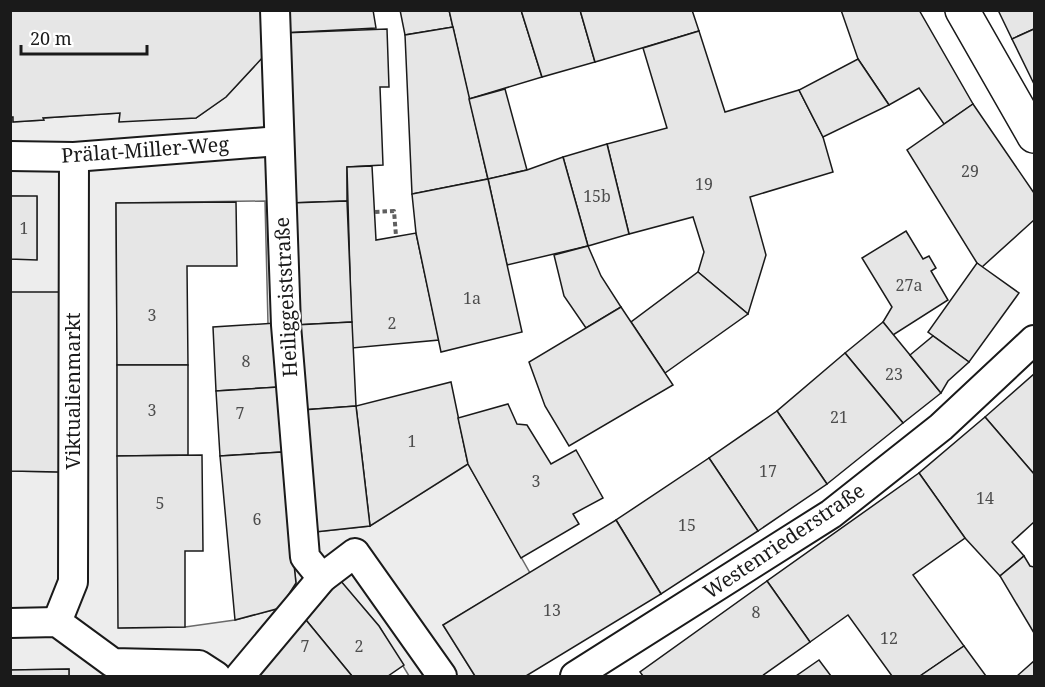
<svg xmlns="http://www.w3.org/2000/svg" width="1045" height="687" viewBox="0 0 1045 687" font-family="'Noto Serif',serif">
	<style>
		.parking { fill: #ededed; stroke: #6a6a6a; stroke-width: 1.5; fill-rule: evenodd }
		.building { fill: #e6e6e6; stroke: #1a1a1a; stroke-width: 1.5 }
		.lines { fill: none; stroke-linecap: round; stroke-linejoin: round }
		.pedestrian-casing { stroke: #1a1a1a; stroke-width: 32 }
		.minor-casing { stroke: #1a1a1a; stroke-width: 36 }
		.path { stroke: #5f5f5f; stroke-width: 4; stroke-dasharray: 4.5 3; stroke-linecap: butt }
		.pedestrian { stroke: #fff; stroke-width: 28 }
		.minor { stroke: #fff; stroke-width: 33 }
		.labels { text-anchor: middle; stroke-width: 4.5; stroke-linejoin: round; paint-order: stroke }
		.number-label { font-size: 16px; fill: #4d4d4d }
		.street-label { font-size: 20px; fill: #1a1a1a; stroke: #fff }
	</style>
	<rect width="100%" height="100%" fill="#fff"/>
	<path class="parking" d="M263,57L316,532L370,526L468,464L530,573L443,625L475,676H409L379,626L340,581L256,676H69V669L11,670V471L59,472L11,292V259H37V197L11,196V117H13V122L43,120V118L120,113L119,121L196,118L226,97ZM265,201L268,324L296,583L280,608L235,620L185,627L119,628L116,203Z"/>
	<g class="building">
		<path d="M10,10H271L263,57L226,97L196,118L119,122L120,113L43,118L44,120L13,122V117H10Z"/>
		<path d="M281,10H373L376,28L282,33Z"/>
		<path d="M400,10H449L453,27L405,35Z"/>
		<path d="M449,10H521L542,77L469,99Z"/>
		<path d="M521,10H580L595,62L542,77Z"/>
		<path d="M580,10H692L699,31L595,62Z"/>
		<path d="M841,10H919L973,104L944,124L919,88L889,105L858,59Z"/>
		<path d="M998,10H1034V29L1012,39Z"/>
		<path d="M453,27L488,179L412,194L405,35Z"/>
		<path d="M387,29L389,87H380L383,165L347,167V201L290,203L282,33Z"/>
		<path d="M1034,29V84L1012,39Z"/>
		<path d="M699,31L725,112L799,90L823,137L833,172L750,197L766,255L748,314L698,272L704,252L693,217L629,234L607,144L667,128L643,48Z"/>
		<path d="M858,59L889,105L823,137L799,90Z"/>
		<path d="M505,89L527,170L488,179L469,99Z"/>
		<path d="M973,104L1034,193V220L982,267L977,263L907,150Z"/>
		<path d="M607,144L629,234L588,246L563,157Z"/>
		<path d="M563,157L588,246L507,265L488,179L527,170Z"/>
		<path d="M372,166L376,240L416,233L439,340L352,348L347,167Z"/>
		<path d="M488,179L522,332L441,352L416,233L412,194Z"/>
		<path d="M10,196H37V260L10,259Z"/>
		<path d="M347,201L352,322L295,325L290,203Z"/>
		<path d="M236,202L237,266H187L188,365H117L116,203Z"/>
		<path d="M906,231L923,259L929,256L936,268L931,271L948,300L893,335L883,322L892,307L862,258Z"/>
		<path d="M588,246L601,276L621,307L586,328L564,296L554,255Z"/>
		<path d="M977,263L1019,293L969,362L928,332Z"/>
		<path d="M698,272L748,314L665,373L631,322Z"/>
		<path d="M10,292H60L59,472L10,471Z"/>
		<path d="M621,307L673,385L569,446L545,406L529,362Z"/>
		<path d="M352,322L356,406L302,410L295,325Z"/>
		<path d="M883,322L941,393L903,423L845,353Z"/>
		<path d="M276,323L279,387L216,391L213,327Z"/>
		<path d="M933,336L969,362L948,381L941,393L910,355Z"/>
		<path d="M845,353L903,423L827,484L777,411Z"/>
		<path d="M117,365H188V455L117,456Z"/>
		<path d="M1034,374V474L985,417Z"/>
		<path d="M451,382L468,464L370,526L356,406Z"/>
		<path d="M279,387L282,452L220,456L216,391Z"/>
		<path d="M508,404L517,424L527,425L551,464L576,450L603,498L573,514L579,524L521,558L468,464L458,418Z"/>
		<path d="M356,406L370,526L315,532L302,410Z"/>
		<path d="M777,411L827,484L758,531L709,458Z"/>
		<path d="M985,417L1034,474V522L1012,542L1024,556L1000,576L965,538L919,473Z"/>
		<path d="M282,452L296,583L280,608L235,620L220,456Z"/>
		<path d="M202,455L203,551H185V627L118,628L117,456Z"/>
		<path d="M709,458L758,531L661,594L616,520Z"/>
		<path d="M919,473L965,538L913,575L964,646L920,676H892L848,615L810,642L767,581Z"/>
		<path d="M616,520L661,594L526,676H475L443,625Z"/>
		<path d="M1024,556L1030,566L1034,567V633L1000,576Z"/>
		<path d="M340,580L379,626L404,665L388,676H352L306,620Z"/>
		<path d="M767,581L810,642L762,676H643L640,672Z"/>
		<path d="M306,620L352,676H256Z"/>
		<path d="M964,646L986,676H920Z"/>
		<path d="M819,660L831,676H796Z"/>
		<path d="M1034,661V676H1017Z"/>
		<path d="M69,669V676H10V670Z"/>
	</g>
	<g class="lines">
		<defs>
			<g id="pedestrian">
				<path d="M275,10L286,325L305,557L322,578"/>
				<path d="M10,156L74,157L279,141"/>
				<path d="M57,622L73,582L74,157"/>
				<path d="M10,623L57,622L113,663L199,665L216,676"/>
				<path d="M240,676L322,578L355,553L442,676"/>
				<path d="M575,676L831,514L941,427L1034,340"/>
			</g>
			<path id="minor" d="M962,10L1034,136"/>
		</defs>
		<use href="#pedestrian" class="pedestrian-casing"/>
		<use href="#minor" class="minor-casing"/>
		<path class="path" d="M375,212L394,211L396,236"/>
		<use href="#pedestrian" class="pedestrian"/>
		<use href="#minor" class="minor"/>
	</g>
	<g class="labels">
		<g class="number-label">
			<text x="970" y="177">29</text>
			<text x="704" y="190">19</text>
			<text x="597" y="202">15b</text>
			<text x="24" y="234">1</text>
			<text x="909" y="291">27a</text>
			<text x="472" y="304">1a</text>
			<text x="152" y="321">3</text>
			<text x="392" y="329">2</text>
			<text x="246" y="367">8</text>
			<text x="894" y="380">23</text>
			<text x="152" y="416">3</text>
			<text x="240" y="419">7</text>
			<text x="839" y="423">21</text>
			<text x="412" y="447">1</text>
			<text x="768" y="477">17</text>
			<text x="536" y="487">3</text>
			<text x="985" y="504">14</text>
			<text x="160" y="509">5</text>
			<text x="257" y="525">6</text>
			<text x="687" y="531">15</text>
			<text x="552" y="616">13</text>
			<text x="756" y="618">8</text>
			<text x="889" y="644">12</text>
			<text x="305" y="652">7</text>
			<text x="359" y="652">2</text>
		</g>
		<g class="street-label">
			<text transform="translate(145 150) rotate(-4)" y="7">Prälat-Miller-Weg</text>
			<text transform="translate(286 297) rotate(-93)" y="7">Heiliggeiststraße</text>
			<text transform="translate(73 391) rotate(-90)" y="7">Viktualienmarkt</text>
			<text transform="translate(784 541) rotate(-34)" y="7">Westenriederstraße</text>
		</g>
	</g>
	<rect width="1045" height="687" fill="none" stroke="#1a1a1a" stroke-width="24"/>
	<path d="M21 45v9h126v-9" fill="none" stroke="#1a1a1a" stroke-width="3"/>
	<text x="30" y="45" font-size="18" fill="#1a1a1a" stroke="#ffffff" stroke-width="4.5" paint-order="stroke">20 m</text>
</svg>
